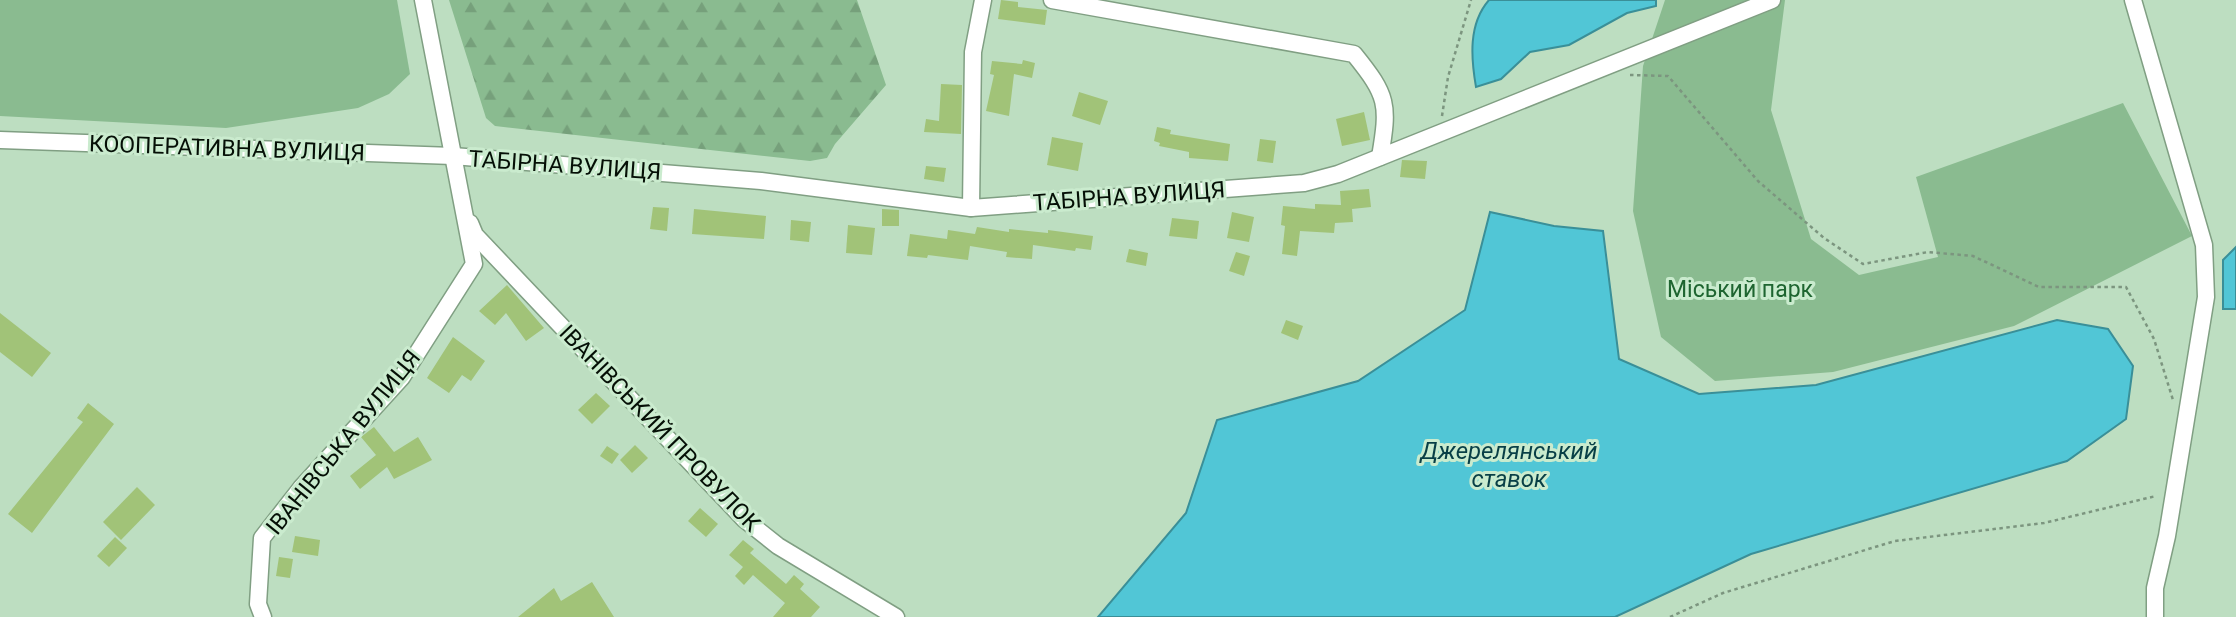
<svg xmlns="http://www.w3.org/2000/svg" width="2236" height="617" viewBox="0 0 2236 617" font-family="Roboto,sans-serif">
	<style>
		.green { fill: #8abb90 }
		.forest { fill: url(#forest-firs) }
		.water { fill: #51c6d6; stroke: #3a8f98; stroke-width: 2 }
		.building { fill: #a1c378 }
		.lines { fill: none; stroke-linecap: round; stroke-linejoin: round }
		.minor-casing { stroke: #809f83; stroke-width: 19 }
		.path { stroke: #7c957f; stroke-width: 2.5; stroke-dasharray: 3.5 3.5; stroke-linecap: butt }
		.minor { stroke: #fff; stroke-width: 16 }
		.labels { text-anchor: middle; stroke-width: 6; stroke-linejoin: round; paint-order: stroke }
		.street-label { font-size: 23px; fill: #050f06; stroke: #caebce }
		.park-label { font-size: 23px; fill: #1e6530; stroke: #caebce }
		.water-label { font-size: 24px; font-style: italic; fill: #083f46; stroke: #caebce }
	</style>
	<defs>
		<pattern id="forest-firs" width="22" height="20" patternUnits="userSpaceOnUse" patternTransform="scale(1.75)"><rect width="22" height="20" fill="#8abb90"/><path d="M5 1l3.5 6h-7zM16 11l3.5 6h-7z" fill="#76a07b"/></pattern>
	</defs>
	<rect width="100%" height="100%" fill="#bddec1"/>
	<g class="green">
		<path d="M0,0H397L410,74L389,94L358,108L226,128L0,116Z"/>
		<path d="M1665,0H1785L1771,110L1811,239L1859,275L1938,257L1916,177L2123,103L2192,236L2014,326L1833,372L1715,381L1661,337L1633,211L1643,66Z"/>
	</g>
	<path class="forest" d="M449,0H857L886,85L835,144L827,158L810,161L495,126L486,118Z"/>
	<g class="water">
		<path d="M1489,0H1656V6L1627,13L1569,45L1530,52L1501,79L1476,87C1471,58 1468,24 1489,0Z"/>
		<path d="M1490,212L1554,226L1603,231L1619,359L1699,394L1816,385L2057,320L2108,329L2133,366L2126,419L2067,461L1751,554L1615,617H1098L1186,513L1217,420L1358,381L1465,310Z"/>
		<path d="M2236,247V309H2223V260Z"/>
	</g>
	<g class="building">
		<path d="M1001,0L1018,2V7L1047,10L1045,25L998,19Z"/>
		<path d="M1023,60L1035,63L1032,78L1014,74L1009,116L986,111L994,75L990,74L992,61L1022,64Z"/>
		<path d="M941,84L962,85L961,134L924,132L926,119L939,121Z"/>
		<path d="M1079,92L1108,101L1100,125L1072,116Z"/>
		<path d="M1364,112L1370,140L1342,146L1336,119Z"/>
		<path d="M1157,127L1171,130L1170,134L1230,144L1228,161L1189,158V152L1159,146L1160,143L1154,141Z"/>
		<path d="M1052,137L1083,143L1078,171L1047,165Z"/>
		<path d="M1260,139L1276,141L1273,163L1257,161Z"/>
		<path d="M1402,160L1427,161L1425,179L1400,177Z"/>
		<path d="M926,166L946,168L944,182L924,179Z"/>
		<path d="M1369,189L1371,207L1352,209L1353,222L1335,223L1334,233L1300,231L1297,256L1282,254L1285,226L1281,225L1283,206L1315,209V204L1341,205L1340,191Z"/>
		<path d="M653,207L669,208L667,231L650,229Z"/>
		<path d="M694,209L766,216L764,239L692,234Z"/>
		<path d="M882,209L899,210V226H882Z"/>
		<path d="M1232,212L1254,217L1249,242L1227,238Z"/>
		<path d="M1172,218L1199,221L1197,239L1169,236Z"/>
		<path d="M791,220L811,222L809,242L790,240Z"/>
		<path d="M848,225L875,228L872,255L846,253Z"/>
		<path d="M977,227L1009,232V229L1048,233V230L1093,236L1091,250L1076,248L1075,251L1033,245L1032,259L1006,257L1007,252L970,246L968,260L928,255L927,258L907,256L910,234L947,239L948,230L975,234Z"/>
		<path d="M1129,249L1148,253L1146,266L1126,262Z"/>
		<path d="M1236,252L1250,256L1244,276L1229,271Z"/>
		<path d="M507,285L544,328L526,341L506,313L495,325L479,311Z"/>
		<path d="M0,313L51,353L32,377L0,352Z"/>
		<path d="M1286,320L1303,326L1298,340L1281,333Z"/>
		<path d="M453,337L485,361L471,381L462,375L449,393L427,378Z"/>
		<path d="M596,393L610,406L592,424L578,410Z"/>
		<path d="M88,403L114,424L32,533L8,514L83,422L77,418Z"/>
		<path d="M374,427L394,452L418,437L432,460L394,479L387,467L360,489L350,476L376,455L361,437Z"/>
		<path d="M635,445L648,458L632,473L620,460Z"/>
		<path d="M607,446L619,454L612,464L600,456Z"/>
		<path d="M137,487L155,505L121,540L103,522Z"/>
		<path d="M700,508L718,524L706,537L688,521Z"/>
		<path d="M295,536L320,540L318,556L292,552Z"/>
		<path d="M115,537L127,548L109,567L97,556Z"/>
		<path d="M743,540L754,549L750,553L786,584L794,575L804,584L800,589L820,607L811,617H773L785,603L753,575L744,585L735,576L743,567L729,555Z"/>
		<path d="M279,557L293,559L290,578L276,576Z"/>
		<path d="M592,582L614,617H518L554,588L561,601Z"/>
	</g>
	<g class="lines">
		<defs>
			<g id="minor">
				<path d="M1052,0L1354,54C1388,96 1389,104 1380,157"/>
				<path d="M2133,0L2204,245L2206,297L2167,536L2155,588V617"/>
				<path d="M0,140L453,156L761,181L971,208L1304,183L1338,174L1772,0"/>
				<path d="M971,208L973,52L983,0"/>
				<path d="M470,223L475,235L744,519L778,546L896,617"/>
				<path d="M263,617L258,604L262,538L301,488L402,377L474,264L423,0"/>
			</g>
		</defs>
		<use href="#minor" class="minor-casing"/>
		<g class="path">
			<path d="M1630,75L1668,76L1758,181L1824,238L1863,264L1928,252L1973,256L2039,287H2126L2154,339L2173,400"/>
			<path d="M1442,116L1448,77L1471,0"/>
			<path d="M1670,617L1723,593L1895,541L2044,523L2156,496"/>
		</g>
		<use href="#minor" class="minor"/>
	</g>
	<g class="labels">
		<g class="street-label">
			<text transform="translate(227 148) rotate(2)" y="8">КООПЕРАТИВНА ВУЛИЦЯ</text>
			<text transform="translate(565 165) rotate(4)" y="8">ТАБІРНА ВУЛИЦЯ</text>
			<text transform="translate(1129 196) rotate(-4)" y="8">ТАБІРНА ВУЛИЦЯ</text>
			<text transform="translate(660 428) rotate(46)" y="8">ІВАНІВСЬКИЙ ПРОВУЛОК</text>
			<text transform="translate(343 442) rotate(-51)" y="8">ІВАНІВСЬКА ВУЛИЦЯ</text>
		</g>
		<g class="park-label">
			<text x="1740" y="297">Міський парк</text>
		</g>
		<g class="water-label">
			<text x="1509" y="459">Джерелянський<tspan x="1509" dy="28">ставок</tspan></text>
		</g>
	</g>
</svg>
